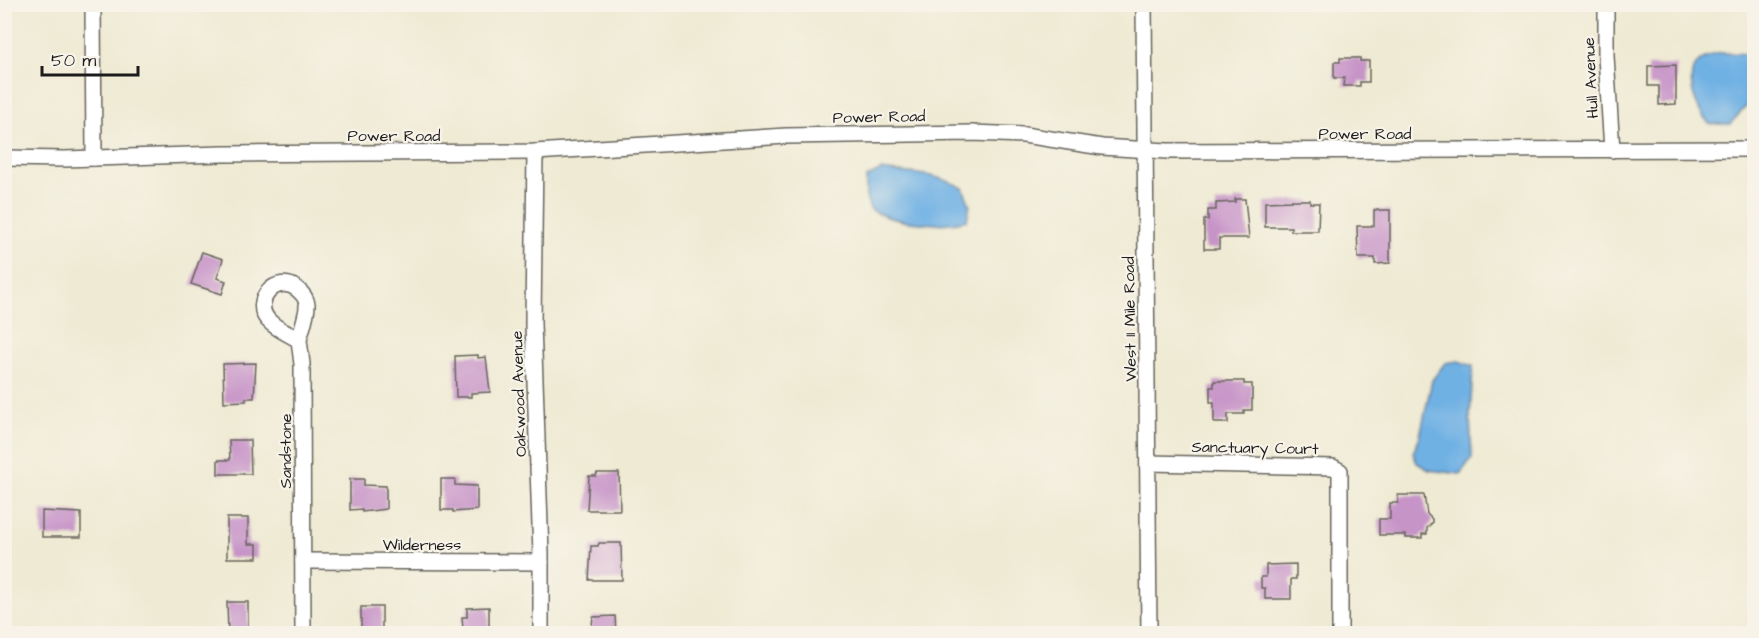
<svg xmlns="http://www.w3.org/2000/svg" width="1759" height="638" viewBox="0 0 1759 638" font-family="'Architects Daughter',sans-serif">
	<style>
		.water { fill: #6fb1e4; stroke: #466680; stroke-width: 1.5 }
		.building { fill: #c794c8 }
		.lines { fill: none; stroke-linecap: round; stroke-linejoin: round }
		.minor-casing { stroke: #66645c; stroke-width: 18 }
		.minor { stroke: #fff; stroke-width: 15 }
		.labels { text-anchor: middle; stroke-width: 4.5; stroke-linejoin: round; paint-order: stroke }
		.street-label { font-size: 16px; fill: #1c1c1c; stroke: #f7f3e8 }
	</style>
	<rect width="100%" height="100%" fill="#f7f3e8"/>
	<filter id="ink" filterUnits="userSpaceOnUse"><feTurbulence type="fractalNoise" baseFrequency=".0167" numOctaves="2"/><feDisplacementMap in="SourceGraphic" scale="12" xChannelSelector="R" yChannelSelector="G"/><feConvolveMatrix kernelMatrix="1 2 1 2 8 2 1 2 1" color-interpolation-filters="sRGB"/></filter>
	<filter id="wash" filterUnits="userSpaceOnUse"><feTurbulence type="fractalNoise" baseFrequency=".008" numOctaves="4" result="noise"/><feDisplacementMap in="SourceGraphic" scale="24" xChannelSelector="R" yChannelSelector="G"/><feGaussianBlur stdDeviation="1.35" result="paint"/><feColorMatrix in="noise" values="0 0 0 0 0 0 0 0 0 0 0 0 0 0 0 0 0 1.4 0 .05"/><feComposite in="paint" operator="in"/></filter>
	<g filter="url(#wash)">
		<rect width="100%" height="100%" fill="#efead3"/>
		<g class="water">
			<path d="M1720,53L1754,54V98L1730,124H1710C1697,112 1683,77 1698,63C1704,57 1712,55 1720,53Z"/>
			<path d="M881,170C914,175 931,171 963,188L970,205L967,220C940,227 894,224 870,209L866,197V178Z"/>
			<path d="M1458,361L1473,366L1470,417L1472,458L1460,474L1429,470L1417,463L1413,453L1420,436L1432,380L1445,363Z"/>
		</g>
		<g id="blocks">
			<g class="building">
				<path d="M1340,58H1360V61H1369V82H1360V86H1343L1344,78H1334V62H1340Z"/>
				<path d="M1676,65V104L1659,105V86H1648V66Z"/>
				<path d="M1235,199H1245L1249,238H1219V249H1204V220H1208V210H1216V203L1235,202Z"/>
				<path d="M1291,200H1310V203H1319L1318,231H1291V227H1265V202L1291,201Z"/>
				<path d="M1374,210H1390V263L1375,264V258H1358L1357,226H1374Z"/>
				<path d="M202,252L223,259L217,278L226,281L222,294L191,284Z"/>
				<path d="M478,355V358L486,357L490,392L471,393V397H456L455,356Z"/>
				<path d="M256,363L254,398H246V401L224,402L223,364Z"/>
				<path d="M1214,381H1244V384H1252V410H1244V414H1228V423H1214V402H1210V387H1214Z"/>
				<path d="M229,440H250L251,474H218V460H230Z"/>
				<path d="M597,473H619L620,510H587L589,476H596Z"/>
				<path d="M350,479H364V485L386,486V509L362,512V509L350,510Z"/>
				<path d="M441,479H455V485L477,486V510L453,512V510H441Z"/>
				<path d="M1398,495H1424L1427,514L1432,519V523L1427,528V534H1422V538H1406V535H1379V519H1390V503H1398Z"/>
				<path d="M42,511L81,513V537H42Z"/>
				<path d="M227,518H248V544H257V558H227Z"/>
				<path d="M599,543H621L622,580H589L591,546H598Z"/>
				<path d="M1296,564V579H1291V599H1265V588H1261V577H1266V565Z"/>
				<path d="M227,602H248V633H228Z"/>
				<rect x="361" y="607" width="21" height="26"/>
				<path d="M489,607V633H467V629H463L462,617H467V608Z"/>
				<path d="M615,616L616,633H591L593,617Z"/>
			</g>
		</g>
	</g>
	<g filter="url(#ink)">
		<use href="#blocks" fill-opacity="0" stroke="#66645c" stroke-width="1.5"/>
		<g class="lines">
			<defs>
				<g id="minor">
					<path d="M93,4L94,158"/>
					<path d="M1144,4L1149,634"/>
					<path d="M1606,4V56L1612,150"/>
					<path d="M535,152L533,323L541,554V634"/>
					<path d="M4,158L64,159L222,154L535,152L786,136L972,133L1024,135L1102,147L1167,151L1754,149"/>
					<path d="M299,340C301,331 308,312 307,304C306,297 302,293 297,289C277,273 251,301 268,320C276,329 289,334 299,340L302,364L303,634"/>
					<path d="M1148,463L1333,467L1340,471V634"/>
					<path d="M303,561L541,562"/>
				</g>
			</defs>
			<use href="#minor" class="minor-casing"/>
			<use href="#minor" class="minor"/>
		</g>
	</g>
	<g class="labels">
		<g class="street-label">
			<text transform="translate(1590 78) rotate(-93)" y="6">Hull Avenue</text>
			<text transform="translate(879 116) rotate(-1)" y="6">Power Road</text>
			<text x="1365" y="139">Power Road</text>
			<text x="394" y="141">Power Road</text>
			<text transform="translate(1129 319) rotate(-91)" y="6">West 11 Mile Road</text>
			<text transform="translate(518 394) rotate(-92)" y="6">Oakwood Avenue</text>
			<text transform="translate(1255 447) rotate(1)" y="6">Sanctuary Court</text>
			<text transform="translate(285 451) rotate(-90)" y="6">Sandstone</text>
			<text x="422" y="550">Wilderness</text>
		</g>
	</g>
	<rect width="1759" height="638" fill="none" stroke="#f7f3e8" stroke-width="24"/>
	<path d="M42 66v9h96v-9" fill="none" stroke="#1c1c1c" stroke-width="3"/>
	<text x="51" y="66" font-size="18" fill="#1c1c1c" stroke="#f7f3e8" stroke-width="4.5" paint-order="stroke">50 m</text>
</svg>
